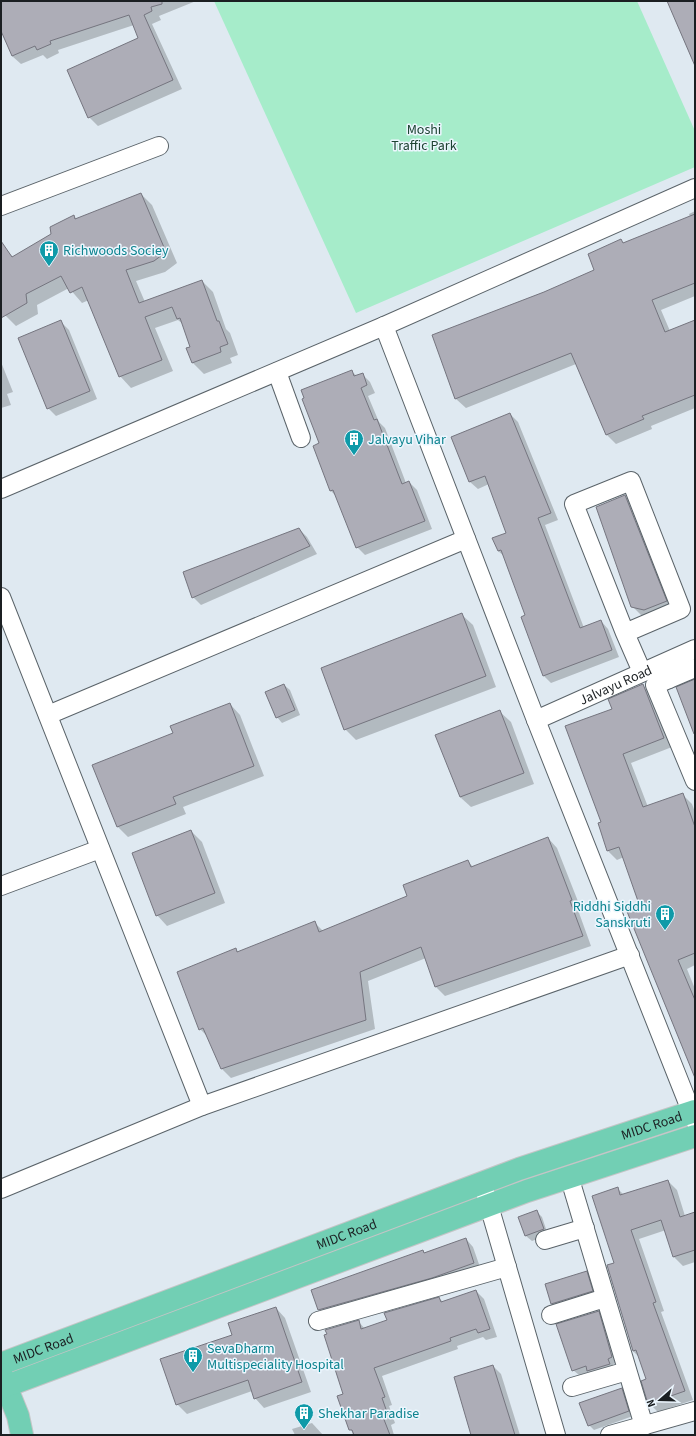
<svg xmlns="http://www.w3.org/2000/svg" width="696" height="1436" viewBox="0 0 696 1436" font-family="'Source Sans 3',sans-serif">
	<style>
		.green { fill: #a6ecca }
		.shadow { fill: #0003 }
		.building { fill: #adadb7; stroke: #75757f }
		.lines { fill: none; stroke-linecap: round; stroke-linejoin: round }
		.minor-casing { stroke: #5a6369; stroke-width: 20 }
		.major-casing { stroke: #c4c5c6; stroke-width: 24 }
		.minor { stroke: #fff; stroke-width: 18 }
		.major { stroke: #72cfb4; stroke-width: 22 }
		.labels { text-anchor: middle; stroke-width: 3; stroke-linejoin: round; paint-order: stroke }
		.park-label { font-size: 14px; fill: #1d4332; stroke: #ecf6fe }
		.culture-label { font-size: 14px; fill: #0d838f; stroke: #ecf6fe; text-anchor: start }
		.street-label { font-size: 14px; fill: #1b1f22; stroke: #ecf6fe }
	</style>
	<rect width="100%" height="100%" fill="#dfe9f1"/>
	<path class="green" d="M214,1H637L695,131V167L356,313Z"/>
	<g class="shadow">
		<path d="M3,1H196L159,16L161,20L152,24L182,89L98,126L89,117L139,39L134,25L58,50L59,53L47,59L43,55L21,64L12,56L1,29V2Z"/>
		<path d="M141,194L152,205L177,263L165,272L136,281L145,302L202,281L213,292L226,329L230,333L238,355L230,358L232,363L204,374L192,362V348L184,325L178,320L155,328L173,371L131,388L120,376L89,300L82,303L69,288L37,305L38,314L16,326L5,315L1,306V252L6,250L14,258L52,235L73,216L77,219Z"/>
		<path d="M695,211V296L661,310L670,331L695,322V408L651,426L652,429L616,444L607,435L576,364L466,408L456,399L433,336L545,293L596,270L621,241L624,243L690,217L689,214Z"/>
		<path d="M61,322L69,330L97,399L56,416L48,408Z"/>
		<path d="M1,362L13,392L7,394L11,405L1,408Z"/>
		<path d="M351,371L357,376L362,374L370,382L375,393L368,396L379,422L385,428L406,483L409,482L417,490L432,529L365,555L357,547L337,497L330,490L321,444Z"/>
		<path d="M510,414L518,422L558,520L545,525L584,628L601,621L608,629L619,657L551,683L544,676L522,617L527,616L504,556L498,551L508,533L489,484L478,489L470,482L452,438Z"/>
		<path d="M625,496L635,506L677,612L643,617L632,606Z"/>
		<path d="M299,529L307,537L317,554L201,605L193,597Z"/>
		<path d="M462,615L473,625L496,687L356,740L345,729Z"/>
		<path d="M284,685L290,690L300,715L282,723L277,717Z"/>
		<path d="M642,685L651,694L672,747L631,763L648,807L683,795L692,804L695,812V965L687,969L695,989V1074L624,857L617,860L608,851L599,824L603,823L613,709Z"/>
		<path d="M230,704L240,715L264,776L183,807L186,814L128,837L118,827L93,766L174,733Z"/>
		<path d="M500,712L511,722L534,784L471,807L460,797Z"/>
		<path d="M191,831L202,842L225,903L167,926L157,915Z"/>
		<path d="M548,838L557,848L581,909L578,910L591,946L445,996L436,987L426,958L368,981L375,1029L231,1078L222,1069L207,1036L200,1029L236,950L239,952L315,923L323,931L409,896L468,861L473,867Z"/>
		<path d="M668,1181L677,1190L685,1216L695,1213V1262L683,1266L674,1257L666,1230L639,1239L664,1311L661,1312L693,1400L658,1412L649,1403L648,1380L639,1357L633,1351L615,1264L617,1188L624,1195Z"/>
		<path d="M536,1211L542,1217L548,1235L532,1241L526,1236L520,1217Z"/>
		<path d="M466,1239L473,1247L481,1270L327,1317L319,1309L422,1251L424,1253Z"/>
		<path d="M586,1272L592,1278L597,1296L557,1309L552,1304Z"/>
		<path d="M476,1291L484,1299L497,1337L486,1340L483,1337L457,1346L458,1349L382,1376L392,1405L389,1406L395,1423L391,1425L394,1435H353L339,1396L344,1394L358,1321L365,1329L388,1321L439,1298L443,1302Z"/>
		<path d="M276,1308L285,1318L311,1392L264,1408L255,1398L252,1391L187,1414L177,1404L233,1335Z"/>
		<path d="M598,1312L604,1317L617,1363L613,1364L614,1369L594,1376L590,1372L579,1375L573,1370Z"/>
		<path d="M493,1366L501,1374L520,1435H473Z"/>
		<path d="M621,1389L627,1394L633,1416L594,1430L589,1425Z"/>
		<path d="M312,1423L323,1435H295L292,1429Z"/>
	</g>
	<g class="building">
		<path d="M1,1H162V4L151,7L152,11L144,15L173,80L88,118L67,70L138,38L129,15L50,41L51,44L37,50L35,46L12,56L1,31Z"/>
		<path d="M667,1H695V66Z"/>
		<path d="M141,193L166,252L154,261L126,270L139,303L202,280L217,321H219L228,344L220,347L221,352L192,363L186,348L190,347L180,318L177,319L172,307L145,317L162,360L119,377L82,287L70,293L61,276L26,294L27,303L1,318V241L12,257L51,234L50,227L74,215L75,219Z"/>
		<path d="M695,214V283L652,300L665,332L695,320V395L642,416L644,419L606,435L571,353L455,399L432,335L544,292L594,270L588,254L621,239L623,243Z"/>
		<path d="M61,320L90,391L47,409L18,338Z"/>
		<path d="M352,370L354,376L363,373L367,385L361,388L374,420L377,419L402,484L409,481L425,521L356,548L333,490L330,491L313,446L319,443L302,399L304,398L301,390Z"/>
		<path d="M510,413L551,513L538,518L580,628L601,620L612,650L543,676L521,617L525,615L501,550L498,551L492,538L506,533L485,476L469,482L451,437Z"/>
		<path d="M625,495L667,601L644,610L631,607L596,507Z"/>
		<path d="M299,528L310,546L192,598L183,572Z"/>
		<path d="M462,613L486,676L344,730L321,668Z"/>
		<path d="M695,679V734H694L676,687Z"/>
		<path d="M284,684L295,710L276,718L265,692Z"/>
		<path d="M643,684L664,738L623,754L643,807L683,793L695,827V953L678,960L695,1000V1078L626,909L639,904L619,847L607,851L598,823L601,822L565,726L612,709L608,699Z"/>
		<path d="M230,703L254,766L173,797L176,804L117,827L92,765L173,733L170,726Z"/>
		<path d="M500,710L524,773L460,797L435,735Z"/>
		<path d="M191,830L215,893L156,916L132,853Z"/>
		<path d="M548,837L572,900L570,901L583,936L435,987L421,947L360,972L366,1020L221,1069L203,1028L199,1030L177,972L236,948L237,952L315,921L319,932L407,896L403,885L468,860L471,867Z"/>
		<path d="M668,1180L680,1217L695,1212V1250L673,1257L661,1220L631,1230L656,1302L653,1303L685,1391L648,1404L641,1381L646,1379L636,1350L633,1351L607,1265L614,1263L592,1196L618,1187L620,1195Z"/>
		<path d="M537,1210L544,1229L525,1236L518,1217Z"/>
		<path d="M466,1238L474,1263L432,1278L318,1310L311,1290L423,1250L424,1253Z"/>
		<path d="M587,1271L593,1291L551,1304L545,1284Z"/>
		<path d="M476,1290L490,1329L478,1333L476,1329L450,1338L451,1341L374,1368L385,1397L382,1398L388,1415L383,1417L390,1435H354L352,1430H349L337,1396L343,1394L324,1335L327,1334L325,1330L359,1320L361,1329L387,1320L384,1313L439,1297L441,1302Z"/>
		<path d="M276,1307L302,1382L254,1399L248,1380L176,1405L160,1359L232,1335L228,1323Z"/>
		<path d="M599,1311L612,1357L608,1359L610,1364L587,1371L586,1366L572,1371L556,1324Z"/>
		<path d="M493,1365L515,1435H471L454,1377Z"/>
		<path d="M622,1388L629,1411L588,1426L579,1403Z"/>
	</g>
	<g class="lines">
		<defs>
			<g id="minor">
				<path d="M1,206L159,146"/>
				<path d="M384,326L536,720L695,1121"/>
				<path d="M277,372L301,438"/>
				<path d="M1,489L384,326L695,188"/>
				<path d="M1,597L202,1106"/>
				<path d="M625,633L574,504L631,481L681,609L625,633L642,672"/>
				<path d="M664,668L669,679L695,668"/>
				<path d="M669,679L655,685L695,781"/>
				<path d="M48,715L466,539"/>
				<path id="s1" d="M536,720L695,649"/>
				<path d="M1,886L100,849"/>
				<path d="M569,1176L644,1426"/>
				<path d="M1,1189L202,1106L630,955"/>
				<path d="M485,1192L556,1435"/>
				<path d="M545,1240L585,1228"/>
				<path d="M551,1315L605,1298"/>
				<path d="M318,1321L507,1267"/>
				<path d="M572,1387L627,1371"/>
				<path d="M610,1435L695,1411"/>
			</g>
			<g id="major">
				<path id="s2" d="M1,1364L519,1169L695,1111"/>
				<path d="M1,1374L18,1416L22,1435"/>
				<path d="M1,1388L527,1191L695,1136"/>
			</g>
		</defs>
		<use href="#minor" class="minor-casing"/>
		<use href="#major" class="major-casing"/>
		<use href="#minor" class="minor"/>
		<use href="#major" class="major"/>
	</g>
	<defs>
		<symbol id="building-pin" viewBox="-11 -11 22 30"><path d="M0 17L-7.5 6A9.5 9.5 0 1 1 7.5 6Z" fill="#0f9aa8" stroke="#ecf6fe"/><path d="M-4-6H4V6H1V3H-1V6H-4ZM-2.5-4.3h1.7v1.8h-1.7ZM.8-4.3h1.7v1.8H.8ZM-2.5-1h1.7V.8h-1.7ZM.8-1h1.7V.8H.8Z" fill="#fff"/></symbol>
	</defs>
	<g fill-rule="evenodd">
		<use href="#building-pin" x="38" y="239" width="22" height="30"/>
		<use href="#building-pin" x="343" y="428" width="22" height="30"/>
		<use href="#building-pin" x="654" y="903" width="22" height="30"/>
		<use href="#building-pin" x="182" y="1345" width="22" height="30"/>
		<use href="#building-pin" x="293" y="1402" width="22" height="30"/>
	</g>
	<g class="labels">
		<g class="park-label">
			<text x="424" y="134">Moshi<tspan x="424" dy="16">Traffic Park</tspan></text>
		</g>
		<g class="culture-label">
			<text x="63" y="255">Richwoods Sociey</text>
			<text x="368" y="444">Jalvayu Vihar</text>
			<text x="651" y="911" text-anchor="end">Riddhi Siddhi<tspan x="651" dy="16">Sanskruti</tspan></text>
			<text x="207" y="1353">SevaDharm<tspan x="207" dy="16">Multispeciality Hospital</tspan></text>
			<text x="318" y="1418">Shekhar Paradise</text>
		</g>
		<g class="street-label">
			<text dy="5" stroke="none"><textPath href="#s1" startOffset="87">Jalvayu Road</textPath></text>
			<text dy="5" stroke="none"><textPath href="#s2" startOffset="693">MIDC Road</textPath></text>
			<text dy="5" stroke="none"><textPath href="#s2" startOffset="369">MIDC Road</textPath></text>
			<text dy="5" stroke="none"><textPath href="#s2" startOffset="45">MIDC Road</textPath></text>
		</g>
	</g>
	<rect width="696" height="1436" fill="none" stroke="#1b1f22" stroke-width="4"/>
	<g transform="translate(660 1400) rotate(250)" stroke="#ecf6fe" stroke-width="3" paint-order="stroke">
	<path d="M0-3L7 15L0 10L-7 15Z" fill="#1b1f22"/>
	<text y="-6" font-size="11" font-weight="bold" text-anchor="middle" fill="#1b1f22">N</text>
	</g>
</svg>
